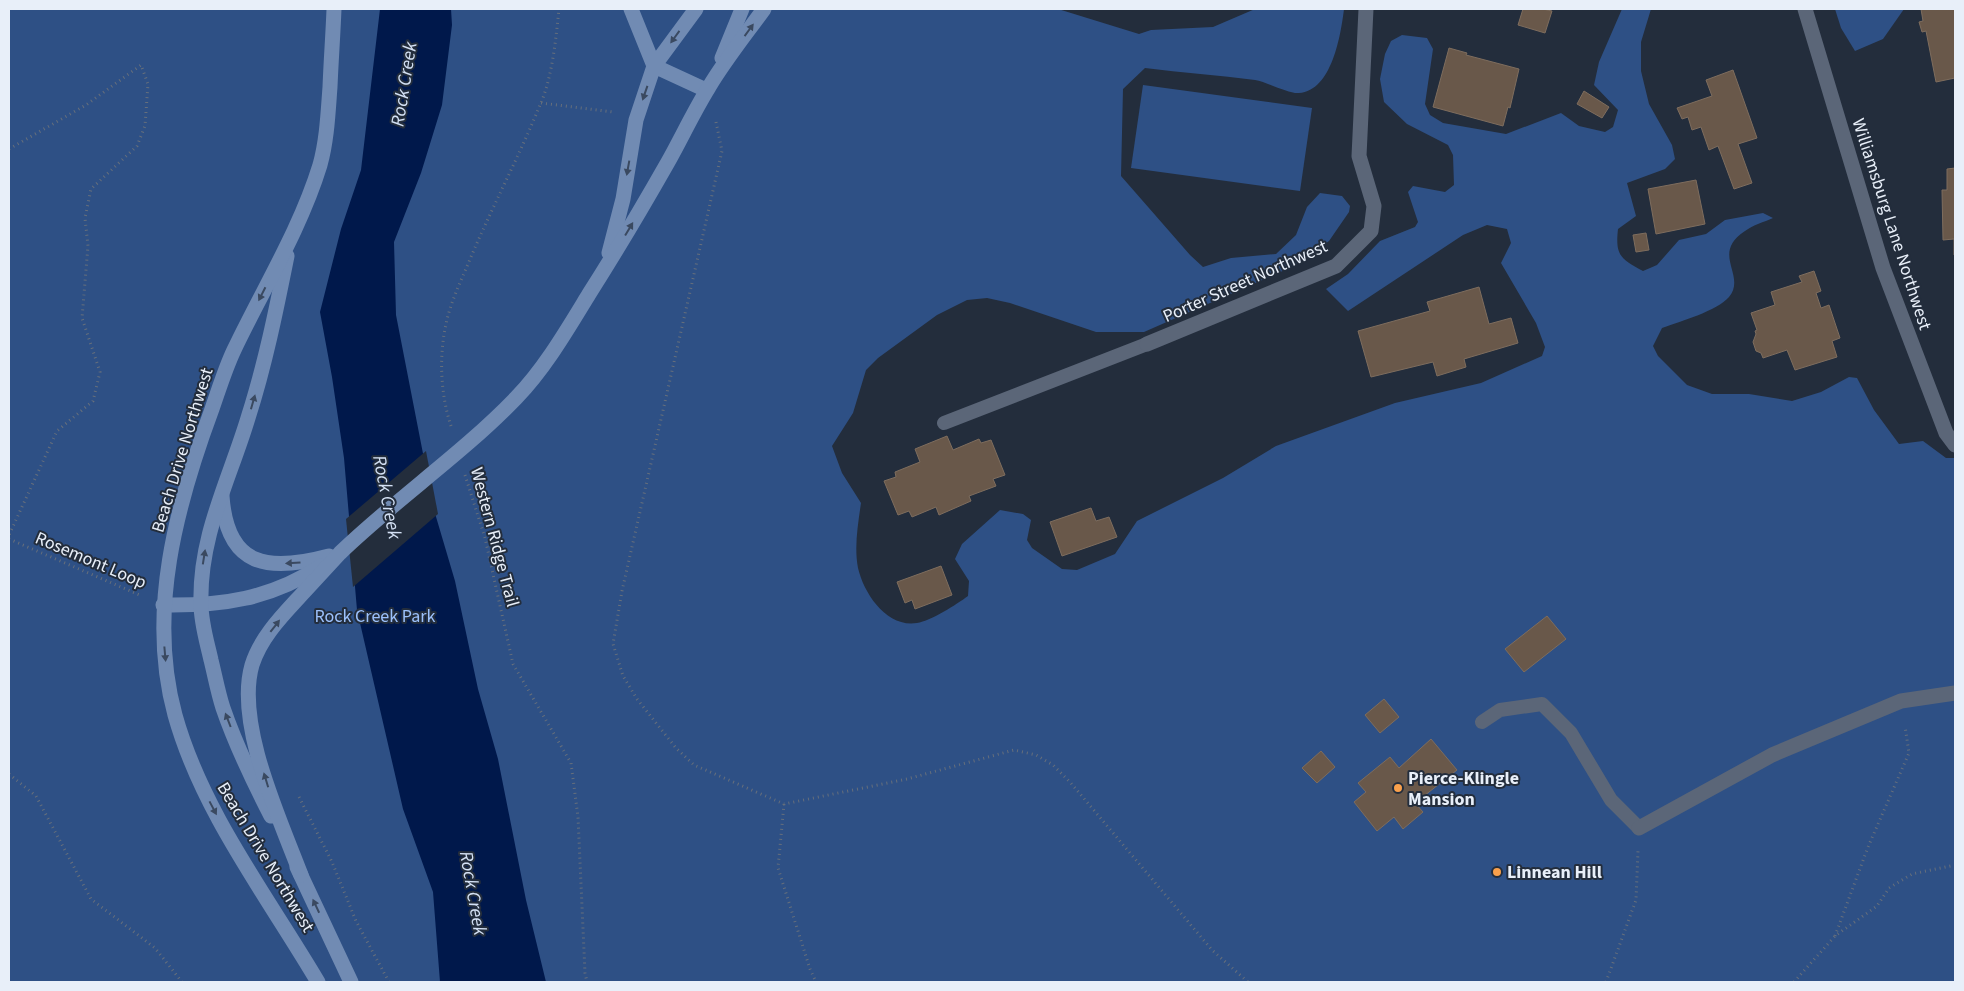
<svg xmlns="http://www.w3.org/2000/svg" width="1964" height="991" viewBox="0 0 1964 991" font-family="'Source Sans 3',sans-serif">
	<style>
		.green { fill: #2e5085 }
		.water { fill: #00184b }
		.pier { fill: #232d3c }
		.building { fill: #69584a; stroke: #7e6d5e }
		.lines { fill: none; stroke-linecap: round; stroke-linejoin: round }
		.path { stroke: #666f7c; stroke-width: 3; stroke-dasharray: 1 4; stroke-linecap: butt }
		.service { stroke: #5b6678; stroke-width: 14 }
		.minor { stroke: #5b6678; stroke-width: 15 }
		.primary { stroke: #718bb3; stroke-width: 15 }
		.oneway { fill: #3a4960 }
		.poi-dot { fill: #f9a04c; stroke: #232d3c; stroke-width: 2 }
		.labels { text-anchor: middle; stroke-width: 4; stroke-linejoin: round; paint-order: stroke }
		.street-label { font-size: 18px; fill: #e8eff9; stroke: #232d3c }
		.park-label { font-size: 18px; fill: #9cc1fc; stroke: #232d3c }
		.poi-label { font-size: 18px; font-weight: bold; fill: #e8eff9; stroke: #232d3c; text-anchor: start }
		.water-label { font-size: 19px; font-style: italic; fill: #d4e1f5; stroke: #232d3c }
	</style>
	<rect width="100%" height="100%" fill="#232d3c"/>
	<g class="green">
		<path d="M9,9H1058L1139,34L1151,30L1213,27L1255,9H1344C1341,34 1332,91 1299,93C1289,94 1267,82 1255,80C1219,75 1182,73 1145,68L1123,89L1121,176L1190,255L1203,267L1231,258L1276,254L1296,235L1307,207L1320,193L1342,196L1350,206L1349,212L1329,241L1294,266L1144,332H1096L1010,303L987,298L967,300L937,315L878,358L866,370L853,413L832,446L842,473L861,503C858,524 854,547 858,568C864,594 887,628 917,623C931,621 957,604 968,596L969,581L955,559L962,544L1000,510L1023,514L1031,520L1027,540L1032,548L1062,569L1077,570L1115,554L1137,521L1223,478L1276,446L1395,403L1481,383L1542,356L1545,347L1536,323L1501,263L1511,243L1507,229L1487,225L1463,235L1348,311L1326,289L1348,274L1380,241L1415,227L1418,222L1408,192L1413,186L1445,192L1454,185L1453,155L1448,145L1407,124L1384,102L1380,79L1385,54L1391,41L1402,35L1427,38L1433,49L1425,104L1430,115L1443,123L1506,134L1561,113L1579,126L1605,132L1613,127L1618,110L1594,85L1599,62L1622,9H1651L1641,42V71L1649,104L1672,145L1675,159L1665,169L1627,183L1636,216L1618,229C1615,256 1621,259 1643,271L1657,265L1679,240L1706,234L1725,220L1763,213L1773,218C1764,222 1753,225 1745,231C1710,254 1747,275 1729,297C1717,311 1681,321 1662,328L1653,346L1658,356L1687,385L1712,394H1749L1792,401L1821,392L1849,377L1857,378L1874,410L1899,444L1923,441L1946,458H1955V982H9Z"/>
		<path d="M1835,9H1904L1883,39L1855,51L1841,28Z"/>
		<path d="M1143,85L1312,108L1300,191L1131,168Z"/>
	</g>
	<path class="water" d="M380,9H451L452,25L442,105L421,173L394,242L396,315L434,510L455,581L478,689L498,759L526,900L546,982H440L433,892L403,809L357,610L344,458L332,377L320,312L341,229L361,170Z"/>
	<path class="pier" d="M426,451L438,514L353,587L346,519Z"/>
	<g class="building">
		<path d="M1523,9H1543L1552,11L1545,33L1518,25Z"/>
		<path d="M1921,9H1955V78L1936,82L1926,31L1922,32L1919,22L1923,21Z"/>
		<path d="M1449,48L1467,53L1466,55L1519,69L1510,108L1508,107L1503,126L1433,107Z"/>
		<path d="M1733,70L1757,138L1738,144L1752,183L1734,189L1718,146L1709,150L1701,127L1692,130L1688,117L1682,119L1677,108L1712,96L1706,80Z"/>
		<path d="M1584,91L1609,107L1602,118L1577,104Z"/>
		<path d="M1955,168V255H1954V239L1943,240L1942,190H1947V169Z"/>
		<path d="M1696,180L1705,224L1656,234L1648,189Z"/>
		<path d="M1646,233L1649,250L1636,252L1633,235Z"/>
		<path d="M1814,271L1821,291L1816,293L1821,308L1829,305L1840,338L1832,341L1837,357L1795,370L1787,350L1763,358L1761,353L1756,351L1753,342L1756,334L1755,331L1757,330L1751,313L1775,305L1771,292L1802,282L1799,276Z"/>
		<path d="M1479,287L1489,324L1511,318L1518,343L1464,359L1466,367L1437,376L1433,362L1371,377L1358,331L1430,311L1427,302Z"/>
		<path d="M947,436L953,450L979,439L981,443L991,440L1005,475L993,479L996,486L969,496L971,501L939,515L936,507L912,517L909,511L898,515L884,481L896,477L895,472L920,462L915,449Z"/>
		<path d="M1091,508L1096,521L1109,517L1117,537L1062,556L1050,522Z"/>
		<path d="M941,566L952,595L915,609L912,600L905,603L897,582Z"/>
		<path d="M1547,616L1566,639L1524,672L1505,649Z"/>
		<path d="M1384,699L1399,717L1380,733L1365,715Z"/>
		<path d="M1431,739L1457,770L1415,803L1423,812L1403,829L1394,817L1377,831L1354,802L1366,792L1358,783L1390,757L1399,768Z"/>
		<path d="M1321,751L1335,767L1317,783L1302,768Z"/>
	</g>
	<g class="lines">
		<g class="path">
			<path d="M541,103L613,112"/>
			<path d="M716,122L722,151L622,591L613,644L623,676L637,699L676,748L694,765L784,804L907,779L1014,750L1036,755L1053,765L1070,782L1212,950L1248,982"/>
			<path d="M9,149L86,105L141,65L148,84L145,126L137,146L91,189L85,218L88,246L82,318L100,372L93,401L57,431L9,535"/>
			<path d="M451,426C441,396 439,360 445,329C449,306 459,285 468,264C490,211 518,159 540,105C552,79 556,38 559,9"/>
			<path d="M465,475L485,538L513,664L571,763L578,817L585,973L587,982"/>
			<path d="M9,539L142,596"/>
			<path d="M9,774L36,796L91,899L155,948L182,982"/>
			<path d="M299,797L332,862L356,921L389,982"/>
			<path d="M784,804L778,868L810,969L816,982"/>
			<path d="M1835,936L1868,847L1909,753L1905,726"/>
			<path d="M1606,982L1636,900L1638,851"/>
			<path d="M1794,982L1835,936L1877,906L1889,888L1912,874L1955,865"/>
		</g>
		<g class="service">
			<path d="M944,423L1147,344"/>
			<path d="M1482,722L1500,710L1542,704L1571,733L1611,800L1639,828"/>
		</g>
		<g class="minor">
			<path d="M1805,9L1883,268L1946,433L1955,445"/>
			<path d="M1147,344L1336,266L1371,231L1374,206L1359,156L1366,9"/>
			<path d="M1639,828L1772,755L1901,701L1955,693"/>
		</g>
		<g class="primary">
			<path d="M631,9L654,66L706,90"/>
			<path d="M722,58L742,9"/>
			<path d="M609,253L623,199L636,120L654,66L696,9"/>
			<path d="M222,496C227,568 269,572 329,556"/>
			<path d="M163,605C222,606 271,599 321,566"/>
			<path d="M271,816C253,781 236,746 223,708C218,693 215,676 211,660C207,642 201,623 201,604C199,536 229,481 248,418C265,365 276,311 287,256"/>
			<path d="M297,867L351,982"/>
			<path d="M301,875C280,819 235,724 252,665C261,636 284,614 304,592C316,579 328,566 340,553C396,499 462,454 516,398C545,368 567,330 589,294C617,250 643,206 668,162C682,137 694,111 709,87C725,60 746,34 764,9"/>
			<path d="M318,982C268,897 202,812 175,715C147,613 176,506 212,409C219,389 225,369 234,350C263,289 300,230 320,165C327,140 328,113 330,87C331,61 333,35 334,9"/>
		</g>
	</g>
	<defs><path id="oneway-solid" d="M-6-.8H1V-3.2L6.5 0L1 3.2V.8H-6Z" transform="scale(1.25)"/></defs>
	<g class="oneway">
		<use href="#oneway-solid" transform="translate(749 30) rotate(-54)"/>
		<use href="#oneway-solid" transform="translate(675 37) rotate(126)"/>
		<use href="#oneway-solid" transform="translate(645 93) rotate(109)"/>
		<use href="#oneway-solid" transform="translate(628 168) rotate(100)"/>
		<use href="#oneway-solid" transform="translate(629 229) rotate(-59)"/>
		<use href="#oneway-solid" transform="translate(262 294) rotate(117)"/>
		<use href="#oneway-solid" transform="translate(253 402) rotate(-74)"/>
		<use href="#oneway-solid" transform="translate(204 557) rotate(-81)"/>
		<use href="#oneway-solid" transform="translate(293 563) rotate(176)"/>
		<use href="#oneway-solid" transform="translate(275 626) rotate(-52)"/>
		<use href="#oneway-solid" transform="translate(165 654) rotate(85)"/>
		<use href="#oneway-solid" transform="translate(228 720) rotate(-111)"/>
		<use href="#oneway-solid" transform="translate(266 780) rotate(-107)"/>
		<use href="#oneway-solid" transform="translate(213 808) rotate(62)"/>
		<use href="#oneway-solid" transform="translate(316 906) rotate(-115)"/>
	</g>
	<g class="poi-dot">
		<circle cx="1398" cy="788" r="5"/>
		<circle cx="1497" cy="872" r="5"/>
	</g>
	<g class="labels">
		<g class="street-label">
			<text transform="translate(1892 224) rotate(72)" y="6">Williamsburg Lane Northwest</text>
			<text transform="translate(1245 281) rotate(-24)" y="6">Porter Street Northwest</text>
			<text transform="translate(182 450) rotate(-73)" y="6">Beach Drive Northwest</text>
			<text transform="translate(495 537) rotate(75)" y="6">Western Ridge Trail</text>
			<text transform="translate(91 560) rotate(23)" y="6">Rosemont Loop</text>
			<text transform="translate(266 857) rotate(59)" y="6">Beach Drive Northwest</text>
		</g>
		<g class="park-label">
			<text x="375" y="622">Rock Creek Park</text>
		</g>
		<g class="poi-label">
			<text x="1408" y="784">Pierce-Klingle<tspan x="1408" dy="21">Mansion</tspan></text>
			<text x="1507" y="878">Linnean Hill</text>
		</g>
		<g class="water-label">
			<text transform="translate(403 84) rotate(-81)" y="7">Rock Creek</text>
			<text transform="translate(388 497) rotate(79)" y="7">Rock Creek</text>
			<text transform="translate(474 893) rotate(80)" y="7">Rock Creek</text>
		</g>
	</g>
	<rect width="1964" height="991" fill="none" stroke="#e8eff9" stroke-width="20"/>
</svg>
